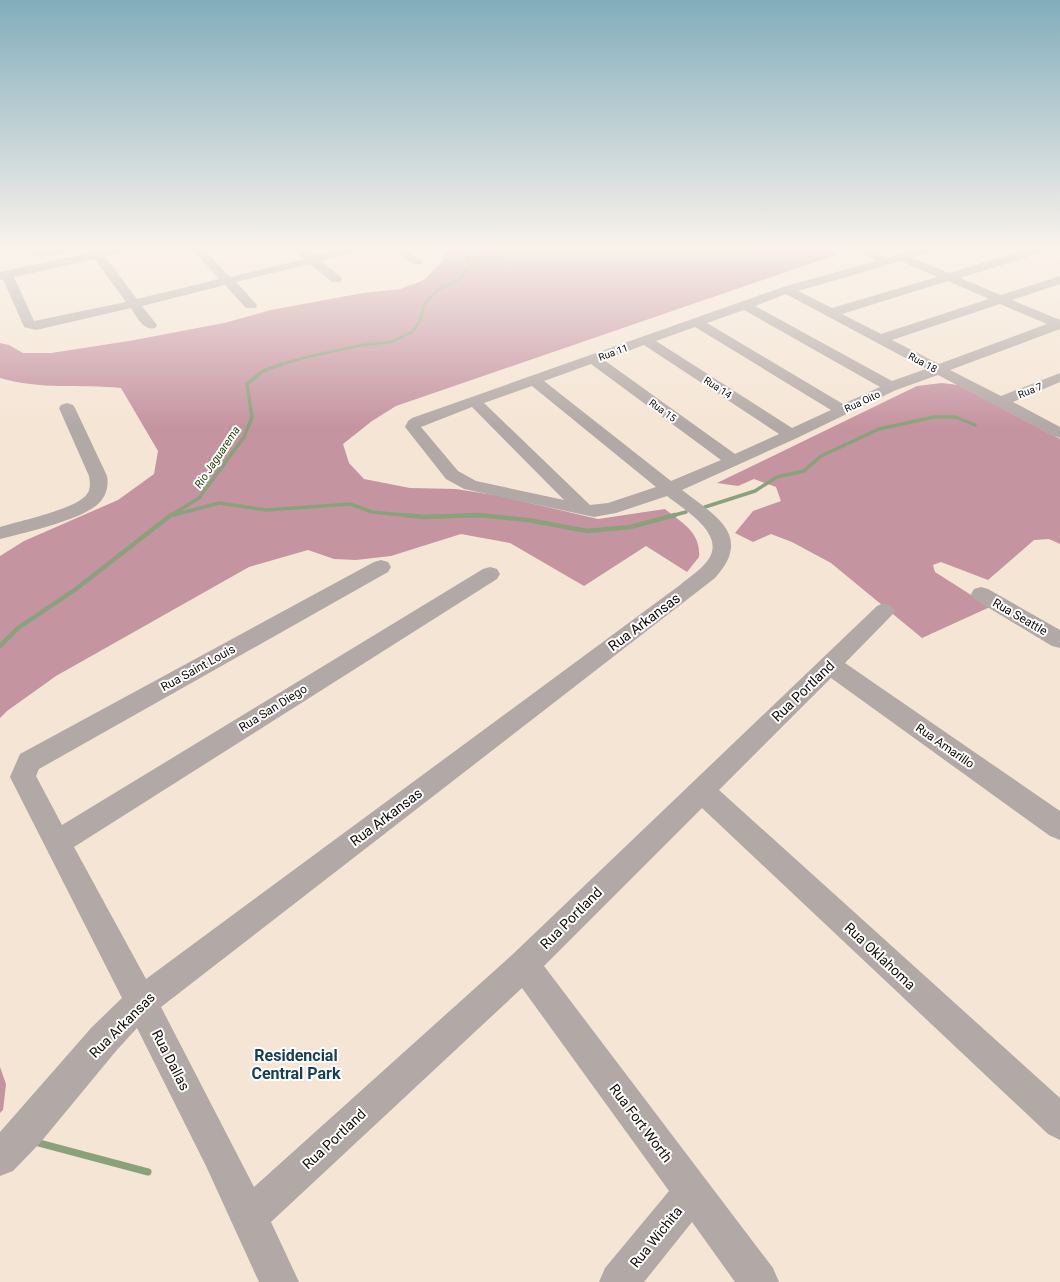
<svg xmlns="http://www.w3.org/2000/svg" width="1060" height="1282" viewBox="0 0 1060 1282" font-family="Roboto,sans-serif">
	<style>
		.forest { fill: #c594a1 }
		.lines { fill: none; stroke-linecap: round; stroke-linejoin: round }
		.stream-far3 { stroke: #89a27b; stroke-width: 2.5 }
		.stream-far2 { stroke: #89a27b; stroke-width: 3.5 }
		.stream-far1 { stroke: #89a27b; stroke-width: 4.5 }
		.stream { stroke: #89a27b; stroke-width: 7 }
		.minor { fill: #b2a8a5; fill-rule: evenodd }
		.labels { text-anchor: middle; stroke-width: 4; stroke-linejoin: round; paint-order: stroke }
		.far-street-label { font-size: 10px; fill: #110c07; stroke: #fff }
		.far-water-label { font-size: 11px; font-style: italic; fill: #214005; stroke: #fff }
		.street-label { font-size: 12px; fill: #110c07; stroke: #fff }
		.near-street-label { font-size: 14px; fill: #110c07; stroke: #fff }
		.near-neighbourhood-label { font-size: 16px; font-weight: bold; fill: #154056; stroke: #fff }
	</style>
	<rect width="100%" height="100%" fill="#f5e5d4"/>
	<g class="forest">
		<path d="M445,247H823L838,254L396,406L372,421L343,444L349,463L364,479L410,488L456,489L500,496L598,519L665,509C682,523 701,532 699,557L687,572L646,546L584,586L510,543L461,534L391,556L356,560L334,559L308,550L249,567L56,676L7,711L0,718V556L24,541L118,500L154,474L158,451L121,388C80,384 40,390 0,378V343L9,345L23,353H51L129,341L224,323L271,310L363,293L400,289L424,280L443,261Z"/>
		<path d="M942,383L958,385L1060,439V544L1049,539L1034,540L988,580L941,562L933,565L935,572L990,607L922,638L831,563L792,542L771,534L753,542L735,533L753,511L781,501L776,487L754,479L738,486L717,483L917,386Z"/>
		<path d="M0,1067L6,1084L3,1110L0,1113Z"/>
	</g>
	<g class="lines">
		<g class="stream-far3">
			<path d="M463,247L468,256V267"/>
			<path d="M279,365L307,357L363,345L391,342L412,332L420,321L424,305L437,291L460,279L468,267L526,247"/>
		</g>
		<g class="stream-far2">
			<path d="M705,507L755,491L777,477L804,471L821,456L879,429L934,417H955L975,425"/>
			<path d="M174,515L219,503L266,510L350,504L372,512L414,516"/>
			<path d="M170,516L199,498L244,437L252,417L247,384L263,371L282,364"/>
			<path d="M451,516H489"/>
			<path d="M671,516L686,512"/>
		</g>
		<g class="stream-far1">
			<path d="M404,515L424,517L478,515"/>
			<path d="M479,515L528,520L587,531L630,527L675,515"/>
			<path d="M0,646L18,628L76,589L171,515"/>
		</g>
		<path class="stream" d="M39,1143L148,1172"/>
		<g class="minor">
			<path d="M29,247H40L41,250L69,247L72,250L70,252L66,253L39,257L33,255Z"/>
			<path d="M117,247H140L139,249L105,257L137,299L219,279L190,247H202L230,277L304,259L291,247H303L314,256L350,247H370L369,249L321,261L340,276L342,279L340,282H332L310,264L236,282L257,305L256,308H246L225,285L142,306L157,325L155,328C143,331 137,317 131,308L36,330L24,327L3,279L0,280V272ZM95,259L126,302L34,321L14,277Z"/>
			<path d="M390,247H403L423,262L421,264H413Z"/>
			<path d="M848,247H864L888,258L923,247H942L941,249L912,258L949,273L1036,247H1054L1053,249L960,278L1001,295L1060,276V284L1012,300L1060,320V329L950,370L1001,396L1060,373V382L1013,402L1060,427V438L1054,436L938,375L896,390L797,438L682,490C714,515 754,535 715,578L161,1007L254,1187L513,954L877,606L884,603L891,606L895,611L891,616L845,663L1060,811V840L1050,836L831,678L719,790L1060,1098V1140L1048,1134L702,808L544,966L773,1268L779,1282H735L692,1222L644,1282H599L605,1268L669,1191L522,988L271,1222L299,1282H259L206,1166L137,1028L116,1051L40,1143L13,1171L0,1176V1132L92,1027L122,998L10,777L20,754L374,562L381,560L388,562L391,567L388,572L39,769L36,776L62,825L483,569L490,567L497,569L500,574L497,579L74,847L146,979L680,585C689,577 701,570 708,560C727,534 683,509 667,496L616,513L594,517L464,489L446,479L405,427L408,421L412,418L783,287L876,261ZM901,261L937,277L832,308L798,291ZM948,281L989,299L881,334L842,314ZM786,294L926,369L892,381L755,306ZM1000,304L1047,324L939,364L892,340ZM744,310L880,387L843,404L707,323ZM695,327L831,410L792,428L656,341ZM644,345L779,434L735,454L604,360ZM591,364L721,460L671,481L544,381ZM532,386L656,487L608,503L590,505L484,403ZM472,407L564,500L476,481L458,471L421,427Z"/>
			<path d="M67,403L73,405L75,408L107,476C109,486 106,497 98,504C81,520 24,533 0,539V527C19,521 77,509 87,494C91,489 90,482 89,476L59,408L61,405Z"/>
			<path d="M981,587L988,589L1060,630V648L1052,646L974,599L971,594L974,589Z"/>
		</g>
	</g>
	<linearGradient id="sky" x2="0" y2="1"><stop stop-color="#82adbc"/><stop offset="0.58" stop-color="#faf3ec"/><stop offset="1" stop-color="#faf3ec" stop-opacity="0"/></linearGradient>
	<rect width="1060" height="427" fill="url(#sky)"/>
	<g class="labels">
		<g class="far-street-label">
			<text transform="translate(613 352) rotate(-20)" y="4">Rua 11</text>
			<text transform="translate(923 362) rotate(28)" y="4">Rua 18</text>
			<text transform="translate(718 387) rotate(33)" y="4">Rua 14</text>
			<text transform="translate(1030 390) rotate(-22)" y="4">Rua 7</text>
			<text transform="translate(862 401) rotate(-25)" y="4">Rua Oito</text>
			<text transform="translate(663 410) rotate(36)" y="4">Rua 15</text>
		</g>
		<g class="far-water-label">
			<text transform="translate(217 457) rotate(-56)" y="4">Rio Jaguarema</text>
		</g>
		<g class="street-label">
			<text transform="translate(1020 617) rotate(30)" y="4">Rua Seattle</text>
			<text transform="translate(198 668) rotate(-29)" y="4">Rua Saint Louis</text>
			<text transform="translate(273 708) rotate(-32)" y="4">Rua San Diego</text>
			<text transform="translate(945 746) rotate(35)" y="4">Rua Amarillo</text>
		</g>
		<g class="near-street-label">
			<text transform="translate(644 622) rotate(-37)" y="5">Rua Arkansas</text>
			<text transform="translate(803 691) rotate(-44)" y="5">Rua Portland</text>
			<text transform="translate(386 817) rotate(-37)" y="5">Rua Arkansas</text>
			<text transform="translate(571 918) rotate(-45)" y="5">Rua Portland</text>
			<text transform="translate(880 956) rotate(43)" y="5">Rua Oklahoma</text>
			<text transform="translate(122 1025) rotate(-45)" y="5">Rua Arkansas</text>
			<text transform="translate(171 1060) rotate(63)" y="5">Rua Dallas</text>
			<text transform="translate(641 1123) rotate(53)" y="5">Rua Fort Worth</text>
			<text transform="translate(334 1139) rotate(-43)" y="5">Rua Portland</text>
			<text transform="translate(656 1237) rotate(-51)" y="5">Rua Wichita</text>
		</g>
		<g class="near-neighbourhood-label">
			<text x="296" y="1061">Residencial<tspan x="296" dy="18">Central Park</tspan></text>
		</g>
	</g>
</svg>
